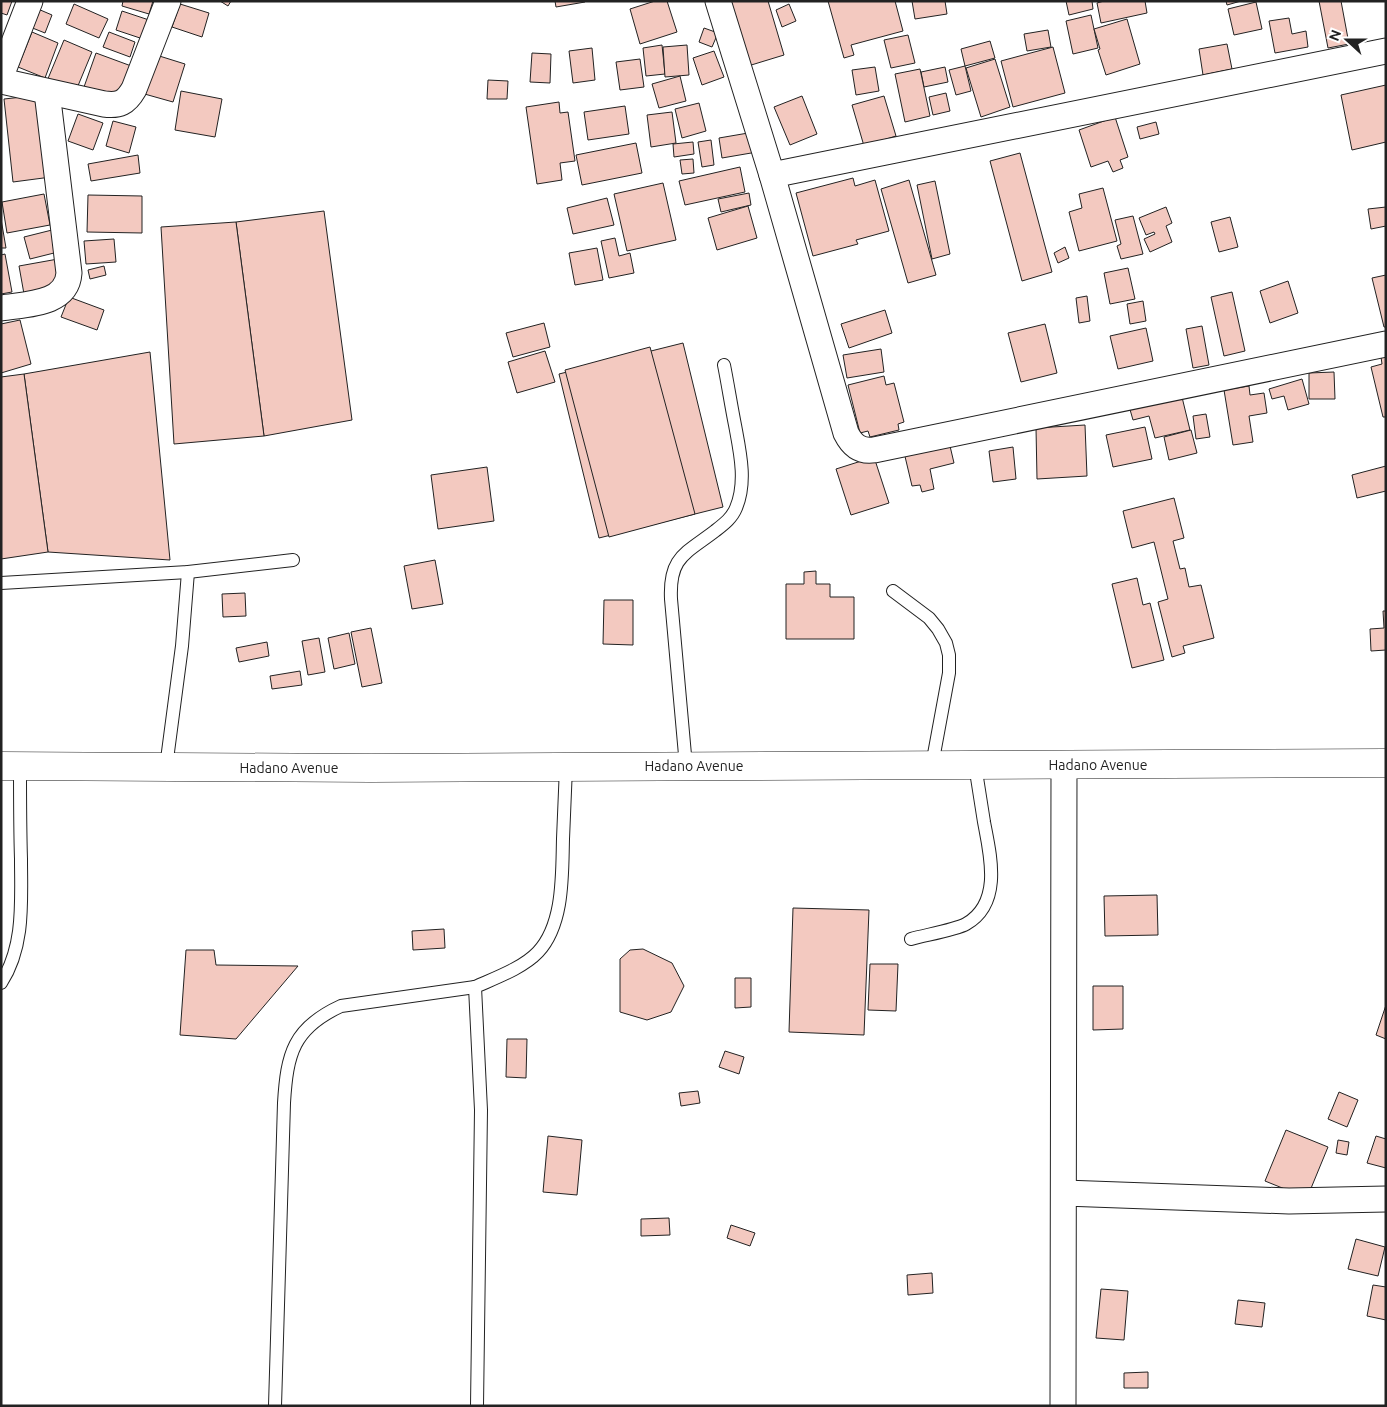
<svg xmlns="http://www.w3.org/2000/svg" width="1387" height="1407" viewBox="0 0 1387 1407" font-family="Ubuntu,sans-serif">
	<style>
		.building { fill: #f3c9c0; stroke: #222 }
		.lines { fill: none; stroke-linecap: round; stroke-linejoin: round }
		.service-casing { stroke: #222; stroke-width: 14 }
		.minor-casing { stroke: #222; stroke-width: 27 }
		.primary-casing { stroke: #222; stroke-width: 29 }
		.service { stroke: #fff; stroke-width: 12 }
		.minor { stroke: #fff; stroke-width: 25 }
		.primary { stroke: #fff; stroke-width: 28 }
		.labels { text-anchor: middle; stroke-width: 4; stroke-linejoin: round; paint-order: stroke }
		.street-label { font-size: 14px; fill: #222; stroke: #fff }
	</style>
	<rect width="100%" height="100%" fill="#fff"/>
	<g class="building">
		<path d="M1,1H12L7,15L1,13Z"/>
		<path d="M123,1H153L149,14L122,6Z"/>
		<path d="M220,1H231L228,6Z"/>
		<path d="M555,1H585V2L556,7Z"/>
		<path d="M655,1H667L677,32L640,44L630,9Z"/>
		<path d="M730,1H768L784,55L748,66Z"/>
		<path d="M828,1H895L903,31L851,45L854,55L844,58Z"/>
		<path d="M912,1H945L947,14L915,19Z"/>
		<path d="M1066,1H1092L1093,9L1069,15Z"/>
		<path d="M1104,1H1145L1147,13L1101,23L1097,3Z"/>
		<path d="M1226,1H1241L1227,5Z"/>
		<path d="M1319,1H1341L1349,44L1328,48Z"/>
		<path d="M1256,2L1262,29L1234,35L1228,9Z"/>
		<path d="M74,4L108,19L99,38L66,24Z"/>
		<path d="M180,4L209,13L202,37L172,27Z"/>
		<path d="M789,4L796,21L782,27L776,10Z"/>
		<path d="M38,9L52,15L45,33L30,27Z"/>
		<path d="M122,11L149,20L143,39L116,30Z"/>
		<path d="M1091,15L1098,48L1073,54L1066,21Z"/>
		<path d="M1289,18L1292,34L1306,31L1308,47L1275,53L1269,21Z"/>
		<path d="M1127,19L1140,64L1106,75L1098,50L1100,49L1094,29Z"/>
		<path d="M704,28L718,33L712,47L699,42Z"/>
		<path d="M1048,30L1051,47L1027,51L1024,34Z"/>
		<path d="M32,32L58,43L45,78L18,67Z"/>
		<path d="M109,32L135,42L130,57L103,47Z"/>
		<path d="M908,35L915,63L891,68L884,40Z"/>
		<path d="M64,40L92,52L75,93L47,81Z"/>
		<path d="M990,41L995,58L965,66L961,49Z"/>
		<path d="M1227,44L1232,69L1203,75L1199,49Z"/>
		<path d="M662,45L665,74L646,76L643,48Z"/>
		<path d="M687,45L689,75L665,77L663,47Z"/>
		<path d="M1053,47L1065,93L1013,107L1001,61Z"/>
		<path d="M592,48L595,80L573,83L569,51Z"/>
		<path d="M714,51L724,77L702,85L693,58Z"/>
		<path d="M96,53L134,67L122,101L84,87Z"/>
		<path d="M532,53L551,54L550,83L530,82Z"/>
		<path d="M153,54L185,64L173,102L141,93Z"/>
		<path d="M640,59L644,87L620,90L616,62Z"/>
		<path d="M995,59L1010,107L981,117L966,68Z"/>
		<path d="M965,66L971,91L956,95L949,70Z"/>
		<path d="M875,67L879,91L856,95L852,70Z"/>
		<path d="M945,67L948,82L924,87L921,72Z"/>
		<path d="M920,69L930,116L905,122L895,74Z"/>
		<path d="M680,76L686,101L659,108L652,84Z"/>
		<path d="M488,80L508,81L507,99H487Z"/>
		<path d="M1386,85V142L1352,150L1341,95Z"/>
		<path d="M181,91L222,99L215,137L175,130Z"/>
		<path d="M946,93L950,111L933,115L929,97Z"/>
		<path d="M41,95L51,177L13,182L4,99Z"/>
		<path d="M802,96L817,134L790,145L774,107Z"/>
		<path d="M884,96L896,136L864,146L852,105Z"/>
		<path d="M559,102L560,113L568,112L575,161L560,163L562,180L537,184L526,107Z"/>
		<path d="M699,103L706,131L682,138L675,109Z"/>
		<path d="M625,106L629,134L588,140L584,112Z"/>
		<path d="M672,112L676,143L651,147L647,115Z"/>
		<path d="M78,114L103,123L93,150L68,141Z"/>
		<path d="M1115,117L1128,157L1120,160L1123,168L1113,172L1108,161L1091,167L1079,130Z"/>
		<path d="M113,121L136,127L129,153L106,146Z"/>
		<path d="M1156,122L1159,134L1140,139L1137,127Z"/>
		<path d="M754,132L757,152L722,158L719,138Z"/>
		<path d="M711,140L714,165L702,167L698,142Z"/>
		<path d="M693,142L694,154L674,157L673,144Z"/>
		<path d="M636,143L642,173L582,185L576,155Z"/>
		<path d="M1020,153L1052,272L1022,281L990,161Z"/>
		<path d="M138,155L140,173L91,181L88,164Z"/>
		<path d="M693,159L694,173L682,174L680,160Z"/>
		<path d="M740,167L745,192L685,205L679,181Z"/>
		<path d="M853,178L855,186L875,180L889,231L856,240L858,244L813,256L796,193Z"/>
		<path d="M909,180L936,275L908,283L881,189Z"/>
		<path d="M935,181L950,254L932,259L917,185Z"/>
		<path d="M663,183L676,240L627,251L614,194Z"/>
		<path d="M1103,188L1117,241L1079,251L1069,212L1082,208L1079,194Z"/>
		<path d="M749,193L751,205L721,212L718,199Z"/>
		<path d="M44,194L50,225L7,233L2,202Z"/>
		<path d="M88,195L142,196V233L87,232Z"/>
		<path d="M607,198L614,225L573,234L567,208Z"/>
		<path d="M748,206L757,238L717,250L708,218Z"/>
		<path d="M1166,207L1172,223L1166,226L1172,242L1150,252L1144,239L1155,234L1154,232L1146,235L1139,218Z"/>
		<path d="M1386,207V226L1371,229L1368,209Z"/>
		<path d="M324,211L352,420L264,436L236,222Z"/>
		<path d="M1133,216L1143,254L1121,259L1117,246L1121,244L1115,220Z"/>
		<path d="M1230,217L1238,247L1219,252L1211,222Z"/>
		<path d="M1,219L6,248H1Z"/>
		<path d="M236,222L264,436L174,444L161,227Z"/>
		<path d="M56,229L62,251L30,259L24,237Z"/>
		<path d="M615,238L619,256L630,253L634,273L609,278L601,241Z"/>
		<path d="M114,239L116,262L86,264L84,241Z"/>
		<path d="M1065,247L1069,258L1058,263L1054,253Z"/>
		<path d="M597,248L603,280L575,285L569,253Z"/>
		<path d="M5,254L12,292L1,294V255Z"/>
		<path d="M58,259L63,286L24,294L19,266Z"/>
		<path d="M104,266L106,275L90,279L88,270Z"/>
		<path d="M1128,268L1135,299L1110,304L1104,273Z"/>
		<path d="M1386,275V327H1384L1372,278Z"/>
		<path d="M1288,281L1298,313L1270,323L1260,291Z"/>
		<path d="M1232,292L1245,351L1224,356L1211,297Z"/>
		<path d="M1087,296L1090,321L1079,323L1076,298Z"/>
		<path d="M69,297L104,310L97,330L61,317Z"/>
		<path d="M1143,301L1146,321L1130,324L1127,304Z"/>
		<path d="M885,310L892,333L849,348L841,324Z"/>
		<path d="M20,320L31,364L1,373V324Z"/>
		<path d="M544,323L550,347L513,357L506,333Z"/>
		<path d="M1045,324L1057,373L1021,382L1008,333Z"/>
		<path d="M1202,326L1209,365L1193,368L1186,329Z"/>
		<path d="M1146,328L1153,361L1118,369L1110,336Z"/>
		<path d="M683,343L723,507L599,538L559,374Z"/>
		<path d="M650,347L695,514L609,537L565,370Z"/>
		<path d="M881,349L884,372L847,378L843,355Z"/>
		<path d="M545,351L555,382L517,393L508,362Z"/>
		<path d="M150,352L170,560L48,552L24,374Z"/>
		<path d="M1386,356V417H1383L1371,367L1382,364L1381,357Z"/>
		<path d="M1334,372L1335,399H1309V373Z"/>
		<path d="M24,374L48,552L1,559V377Z"/>
		<path d="M884,376L886,385L894,383L904,422L898,424L899,430L870,437L868,431L860,433L848,385Z"/>
		<path d="M1302,379L1309,404L1288,410L1284,396L1272,399L1269,389Z"/>
		<path d="M1249,386L1250,395L1264,393L1267,413L1249,416L1253,442L1233,445L1224,390Z"/>
		<path d="M1181,393L1190,430L1155,438L1149,416L1133,420L1129,406Z"/>
		<path d="M1206,414L1210,437L1196,439L1193,416Z"/>
		<path d="M1085,425L1087,476L1037,479L1036,428Z"/>
		<path d="M1145,427L1152,459L1113,467L1106,435Z"/>
		<path d="M1191,430L1197,453L1169,460L1164,437Z"/>
		<path d="M950,446L954,463L930,469L934,489L922,492L920,485L912,486L903,448Z"/>
		<path d="M1013,447L1016,479L993,482L989,451Z"/>
		<path d="M874,457L889,503L851,515L836,469Z"/>
		<path d="M1386,466V491L1357,498L1352,475Z"/>
		<path d="M487,467L494,521L438,529L431,475Z"/>
		<path d="M1174,498L1184,538L1173,541L1180,569L1185,568L1189,587L1201,585L1214,638L1183,646L1185,653L1172,657L1158,602L1168,599L1154,542L1132,548L1123,511Z"/>
		<path d="M435,560L443,604L412,609L404,566Z"/>
		<path d="M816,571V584H830V597H854V639H786V584H804V572Z"/>
		<path d="M1137,578L1143,605L1150,603L1164,660L1132,668L1112,584Z"/>
		<path d="M245,593L246,616L223,617L222,594Z"/>
		<path d="M604,600H633V645L603,644Z"/>
		<path d="M1383,611H1386V650L1371,651L1370,629L1384,628Z"/>
		<path d="M371,628L382,683L362,687L351,632Z"/>
		<path d="M349,633L355,664L334,669L328,638Z"/>
		<path d="M319,638L325,672L308,675L302,641Z"/>
		<path d="M267,642L269,656L239,662L236,648Z"/>
		<path d="M300,671L302,685L272,689L270,676Z"/>
		<path d="M1157,895L1158,935L1105,936L1104,896Z"/>
		<path d="M793,908L869,910L864,1035L789,1032Z"/>
		<path d="M444,929L445,948L413,950L412,931Z"/>
		<path d="M643,949L672,963L684,986L671,1012L647,1020L620,1012V959L630,950Z"/>
		<path d="M186,950H214L216,965L298,966L236,1039L180,1035Z"/>
		<path d="M870,964H898L896,1011L868,1010Z"/>
		<path d="M735,978H751V1007L735,1008Z"/>
		<path d="M1093,986H1123V1029L1093,1030Z"/>
		<path d="M1386,1005V1039L1376,1035Z"/>
		<path d="M507,1039H527L526,1078L506,1077Z"/>
		<path d="M725,1051L744,1057L739,1074L719,1067Z"/>
		<path d="M698,1091L700,1103L681,1106L679,1093Z"/>
		<path d="M1339,1092L1358,1100L1347,1127L1328,1119Z"/>
		<path d="M1286,1130L1328,1147L1307,1198L1265,1181Z"/>
		<path d="M548,1136L582,1140L577,1195L543,1192Z"/>
		<path d="M1376,1136L1386,1139V1168L1367,1163Z"/>
		<path d="M1338,1140L1349,1142L1347,1155L1336,1153Z"/>
		<path d="M669,1218L670,1235L641,1236V1219Z"/>
		<path d="M731,1225L755,1233L750,1246L727,1238Z"/>
		<path d="M1356,1239L1385,1247L1378,1276L1348,1269Z"/>
		<path d="M932,1273L933,1293L908,1295L907,1275Z"/>
		<path d="M1373,1285L1386,1287V1320L1367,1316Z"/>
		<path d="M1101,1289L1128,1291L1124,1340L1096,1338Z"/>
		<path d="M1238,1300L1265,1303L1262,1327L1235,1324Z"/>
		<path d="M1148,1372V1388H1124V1373Z"/>
	</g>
	<g class="lines">
		<defs>
			<g id="service">
				<path d="M1,583L188,572L293,560"/>
				<path d="M893,591L929,618L938,629L946,643L949,655V673L932,765"/>
				<path d="M686,766L671,599C669,557 685,554 715,531C724,524 732,518 736,508C747,482 740,452 735,425C731,405 728,385 724,365"/>
				<path d="M166,767L182,646L188,572"/>
				<path d="M911,939C925,935 955,930 966,924C1003,903 990,854 984,822C981,803 978,784 975,765"/>
				<path d="M1,983C25,946 21,901 21,859C20,828 20,797 20,766"/>
				<path d="M275,1406L284,1103C287,1054 293,1028 341,1006L475,987"/>
				<path d="M477,1406L481,1110L475,987C495,978 523,968 538,952C564,924 562,875 563,839C564,815 565,791 566,767"/>
			</g>
			<g id="minor">
				<path d="M718,1L772,175L846,433C852,445 860,452 874,450L1386,344"/>
				<path d="M1,76L30,1"/>
				<path d="M1,81L104,104C119,106 126,103 134,89L168,1"/>
				<path d="M772,175L1386,51"/>
				<path d="M1,308C26,304 67,305 69,273L47,92"/>
				<path d="M1064,1193L1289,1201L1386,1199"/>
				<path d="M1063,1406L1064,765"/>
			</g>
			<path id="primary" d="M1,766L371,768L1386,763"/>
		</defs>
		<use href="#service" class="service-casing"/>
		<use href="#minor" class="minor-casing"/>
		<use href="#primary" class="primary-casing"/>
		<use href="#service" class="service"/>
		<use href="#minor" class="minor"/>
		<use href="#primary" class="primary"/>
	</g>
	<g class="labels">
		<g class="street-label">
			<text x="1098" y="770">Hadano Avenue</text>
			<text x="694" y="771">Hadano Avenue</text>
			<text x="289" y="773">Hadano Avenue</text>
		</g>
	</g>
	<rect width="1387" height="1407" fill="none" stroke="#222222" stroke-width="5"/>
	<g transform="translate(1347 40) rotate(291)" stroke="#ffffff" stroke-width="4" paint-order="stroke">
	<path d="M0-4L9 19L0 12L-9 19Z" fill="#222222"/>
	<text y="-8" font-size="14" font-weight="bold" text-anchor="middle" fill="#222222">N</text>
	</g>
</svg>
